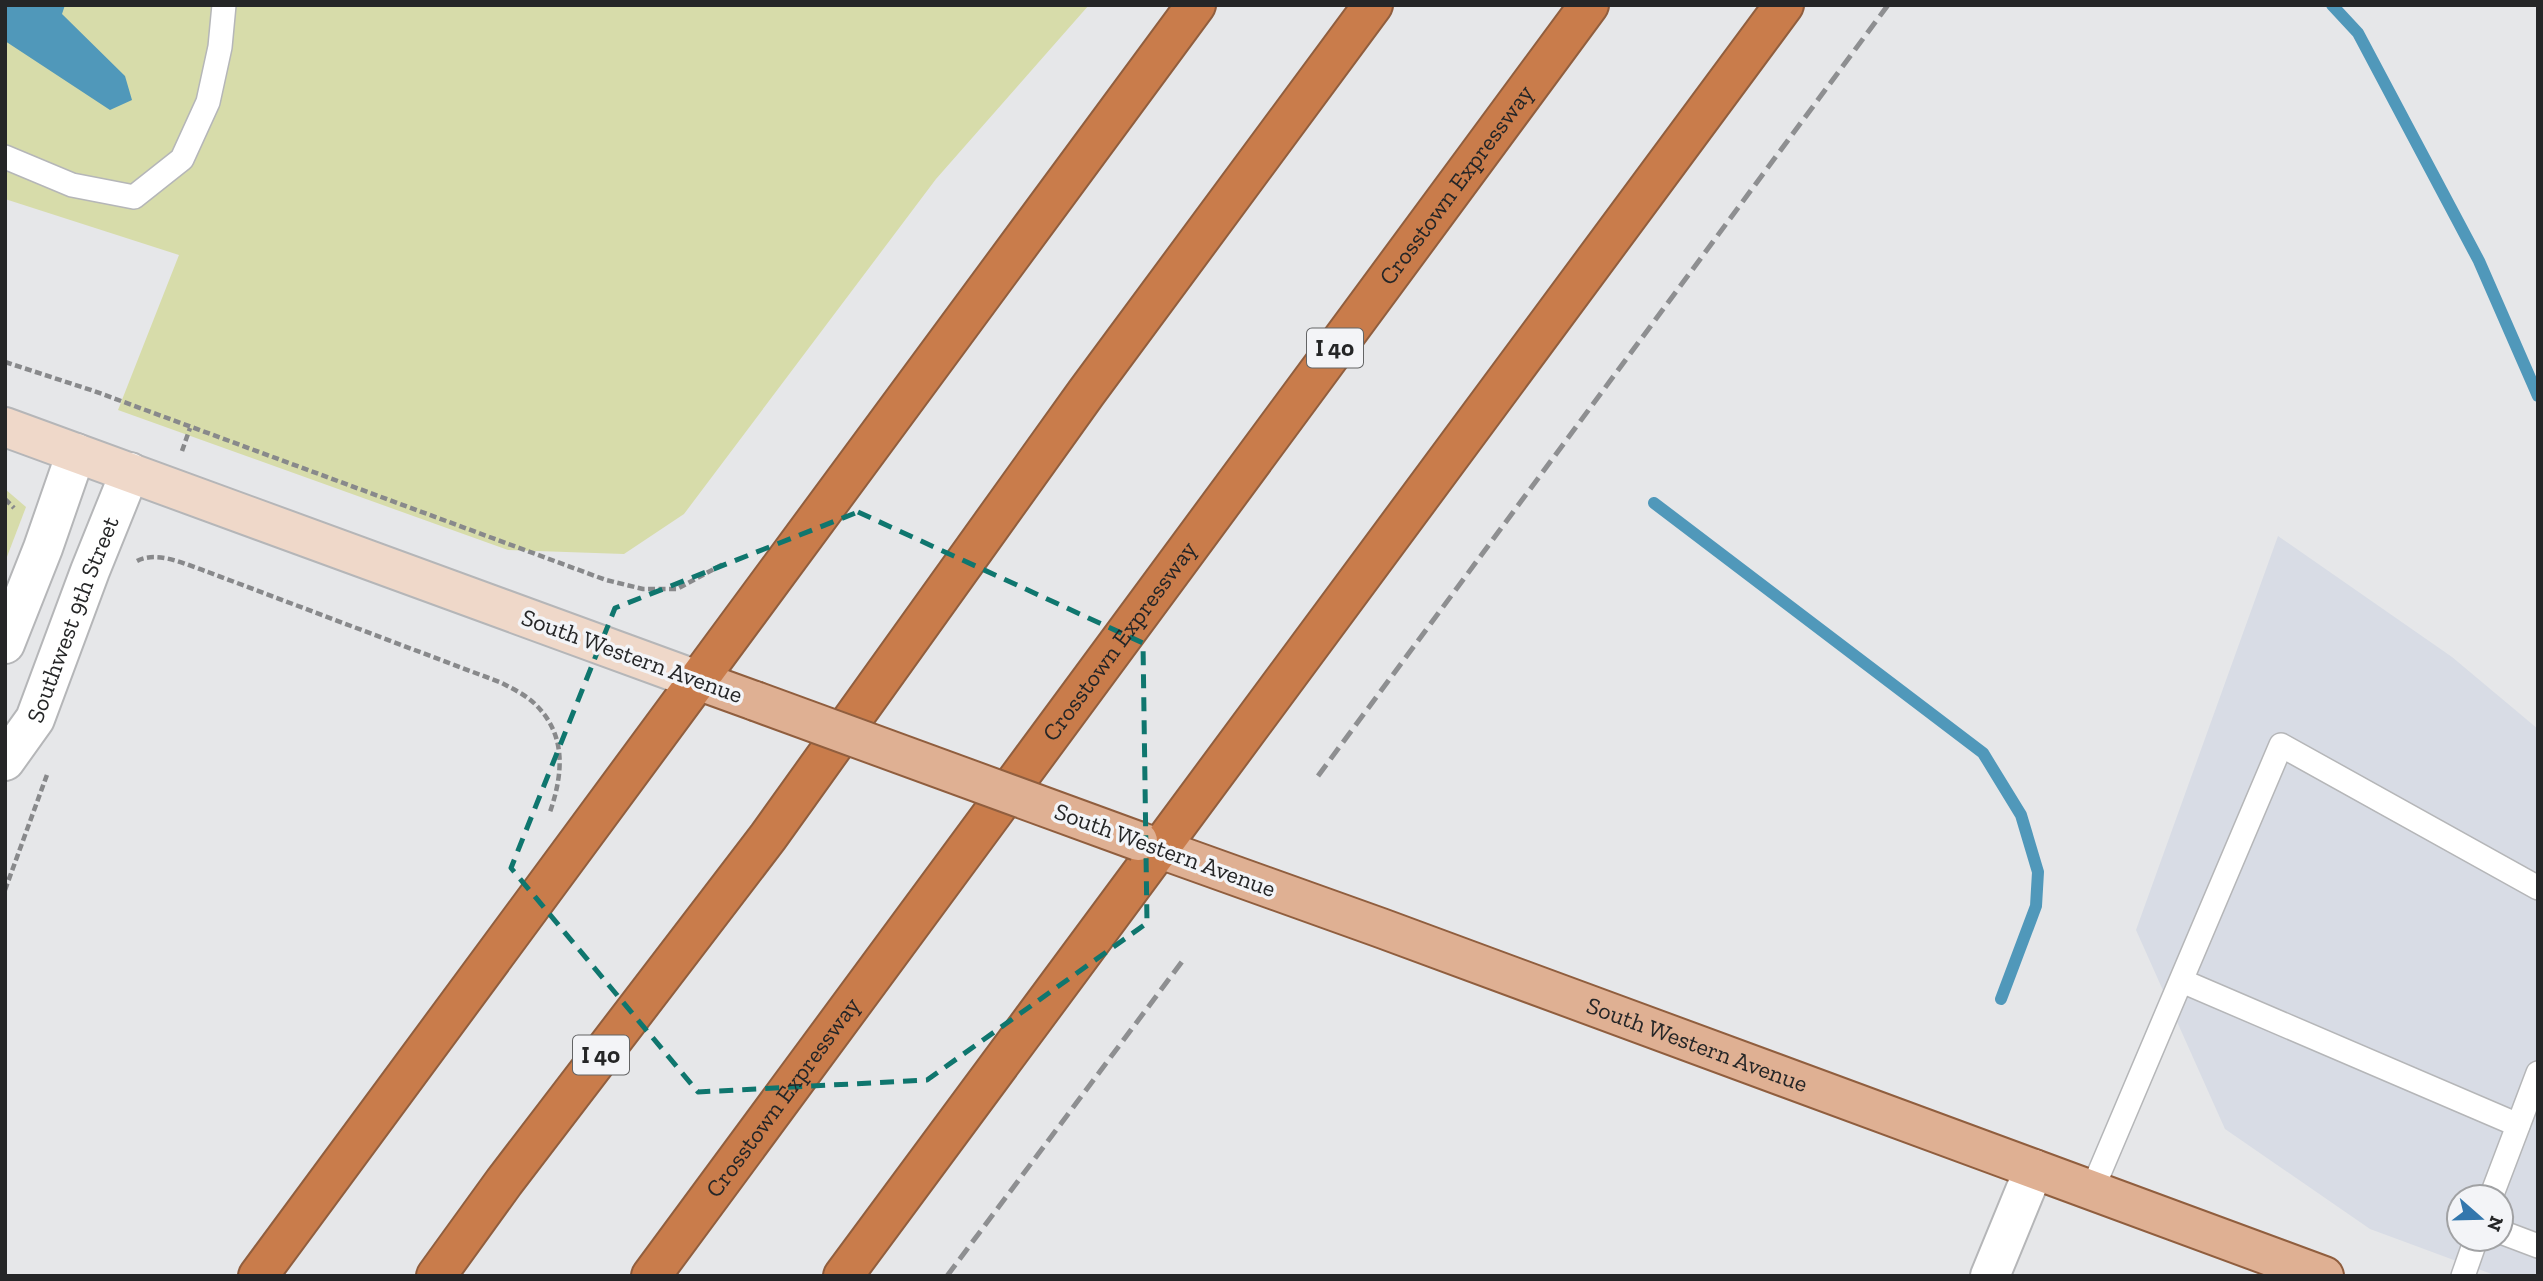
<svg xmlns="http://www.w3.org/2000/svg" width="2543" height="1281" viewBox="0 0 2543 1281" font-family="'Zilla Slab',serif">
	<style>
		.built { fill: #d8dce5; fill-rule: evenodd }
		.green { fill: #d7dcaa }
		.water { fill: #5098ba }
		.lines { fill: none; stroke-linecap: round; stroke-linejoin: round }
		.stream { stroke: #5098ba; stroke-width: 12 }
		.service-casing { stroke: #b5b6b8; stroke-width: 26 }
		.tertiary-casing { stroke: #b5b6b8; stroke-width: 42 }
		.secondary-casing { stroke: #b5b6b8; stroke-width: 42 }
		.primary-casing { stroke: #905e3e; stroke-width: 42 }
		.motorway-casing { stroke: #905e3e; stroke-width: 42 }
		.path { stroke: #88898b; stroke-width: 4.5; stroke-dasharray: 7 3.5; stroke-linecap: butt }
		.service { stroke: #fff; stroke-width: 23 }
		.tertiary { stroke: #fff; stroke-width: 38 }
		.secondary { stroke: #efd8c9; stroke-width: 38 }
		.primary { stroke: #dfb093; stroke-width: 38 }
		.motorway { stroke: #c97c4b; stroke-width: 38 }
		.rail { stroke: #8e8f91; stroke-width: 5; stroke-dasharray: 14 7; stroke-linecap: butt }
		.primary-bridge-casing { stroke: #905e3e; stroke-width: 42; stroke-linecap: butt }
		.primary-bridge { stroke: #dfb093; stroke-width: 38 }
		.marked { fill: none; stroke: #0f766e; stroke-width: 5; stroke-dasharray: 14 9; stroke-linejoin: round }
		.labels { text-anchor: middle; stroke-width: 7; stroke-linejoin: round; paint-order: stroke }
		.shield { fill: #f3f4f7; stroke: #636465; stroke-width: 2 }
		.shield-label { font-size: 23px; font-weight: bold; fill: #252627 }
		.street-label { font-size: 24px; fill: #252627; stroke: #f3f4f7 }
	</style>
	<rect width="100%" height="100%" fill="#e6e7e9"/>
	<path class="built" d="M2278,536L2452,657L2538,729V1276H2497L2370,1229L2225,1129L2136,930ZM2459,1197H2501V1239H2459Z"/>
	<g class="green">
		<path d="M5,5H1089L936,179L684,514L624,554L508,550L118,410L179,255L5,199Z"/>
		<path d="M5,489L26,507L5,562Z"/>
	</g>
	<path class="water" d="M5,5H65L62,14L125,76L132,100L110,110L5,41Z"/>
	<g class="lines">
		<g class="stream">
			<path d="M2332,5L2358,33L2479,261L2538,396"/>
			<path d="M1654,503L1983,753L2021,815L2038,872L2036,906L2001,999"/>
		</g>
		<defs>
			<g id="service">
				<path d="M5,157L72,185L134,197L182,159L208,102L220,47L224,5"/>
				<path d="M2182,981L2518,1125"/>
				<path d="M2092,1190L2281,745L2538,888"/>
				<path d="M2491,1197L2538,1073"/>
				<path d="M2501,1232L2538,1246"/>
				<path d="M2463,1276L2476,1239"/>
			</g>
			<g id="tertiary">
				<path d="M5,644L43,548L76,453"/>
				<path id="s1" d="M5,761L35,719L90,571L130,472"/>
				<path d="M1990,1276L2034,1169"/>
			</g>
			<path id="secondary" d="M5,427L697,680"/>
			<g id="primary">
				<path d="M697,680L755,701"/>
				<path id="s2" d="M1138,841L1381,928L2324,1276"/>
			</g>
			<g id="motorway">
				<path d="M258,1276L1196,5"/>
				<path d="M436,1276L504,1182L768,837L1086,393L1373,5"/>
				<path id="s3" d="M651,1276L1589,5"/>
				<path d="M843,1276L1784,5"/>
			</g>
		</defs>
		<use href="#service" class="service-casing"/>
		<use href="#tertiary" class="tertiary-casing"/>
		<use href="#secondary" class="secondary-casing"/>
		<use href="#primary" class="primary-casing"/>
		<use href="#motorway" class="motorway-casing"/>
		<g class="path">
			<path d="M5,362L94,391L606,580L643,589H677L725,563"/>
			<path d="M182,451L190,428"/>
			<path d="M5,499L14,508"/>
			<path d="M137,561C158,550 187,565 208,572L502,683C513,689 526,695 535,704C567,735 563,774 550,812"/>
			<path d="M5,890L48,772"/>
		</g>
		<use href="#service" class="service"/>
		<use href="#tertiary" class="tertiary"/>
		<use href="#secondary" class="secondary"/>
		<use href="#primary" class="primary"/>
		<use href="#motorway" class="motorway"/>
		<g class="rail">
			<path d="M1318,776L1888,5"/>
			<path d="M947,1276L1184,959"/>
		</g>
		<defs>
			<path id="primary-bridge" d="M755,701L1138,841"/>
		</defs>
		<use href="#primary-bridge" class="primary-bridge-casing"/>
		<use href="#primary-bridge" class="primary-bridge"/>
	</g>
	<path class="marked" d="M858,512L1143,643L1147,923L927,1080L698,1092L511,868L615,608Z"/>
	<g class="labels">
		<g class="shield">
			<rect x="1307" y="328.5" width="56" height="39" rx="5"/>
			<rect x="573" y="1035.5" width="56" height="39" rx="5"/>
		</g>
		<g class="shield-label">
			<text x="1335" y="356">I 40</text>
			<text x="601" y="1063">I 40</text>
		</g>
		<g class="street-label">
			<text dy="8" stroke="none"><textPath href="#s3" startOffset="1356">Crosstown Expressway</textPath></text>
			<text dy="8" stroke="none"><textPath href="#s1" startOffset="158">Southwest 9th Street</textPath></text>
			<text dy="8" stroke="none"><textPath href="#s3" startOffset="789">Crosstown Expressway</textPath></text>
			<text transform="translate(632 656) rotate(20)" y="8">South Western Avenue</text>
			<text transform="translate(1165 850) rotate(20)" y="8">South Western Avenue</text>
			<text dy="8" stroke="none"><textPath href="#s2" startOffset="595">South Western Avenue</textPath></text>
			<text dy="8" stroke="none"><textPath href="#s3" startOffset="222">Crosstown Expressway</textPath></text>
		</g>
	</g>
	<rect width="2543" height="1281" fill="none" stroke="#252627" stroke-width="14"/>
	<g transform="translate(2480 1218) rotate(110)"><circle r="33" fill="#f3f4f7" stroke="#a1a2a4" stroke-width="2"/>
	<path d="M0-5L12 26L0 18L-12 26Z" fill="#3377ad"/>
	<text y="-10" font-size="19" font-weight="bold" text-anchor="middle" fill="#252627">N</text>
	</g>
</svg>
